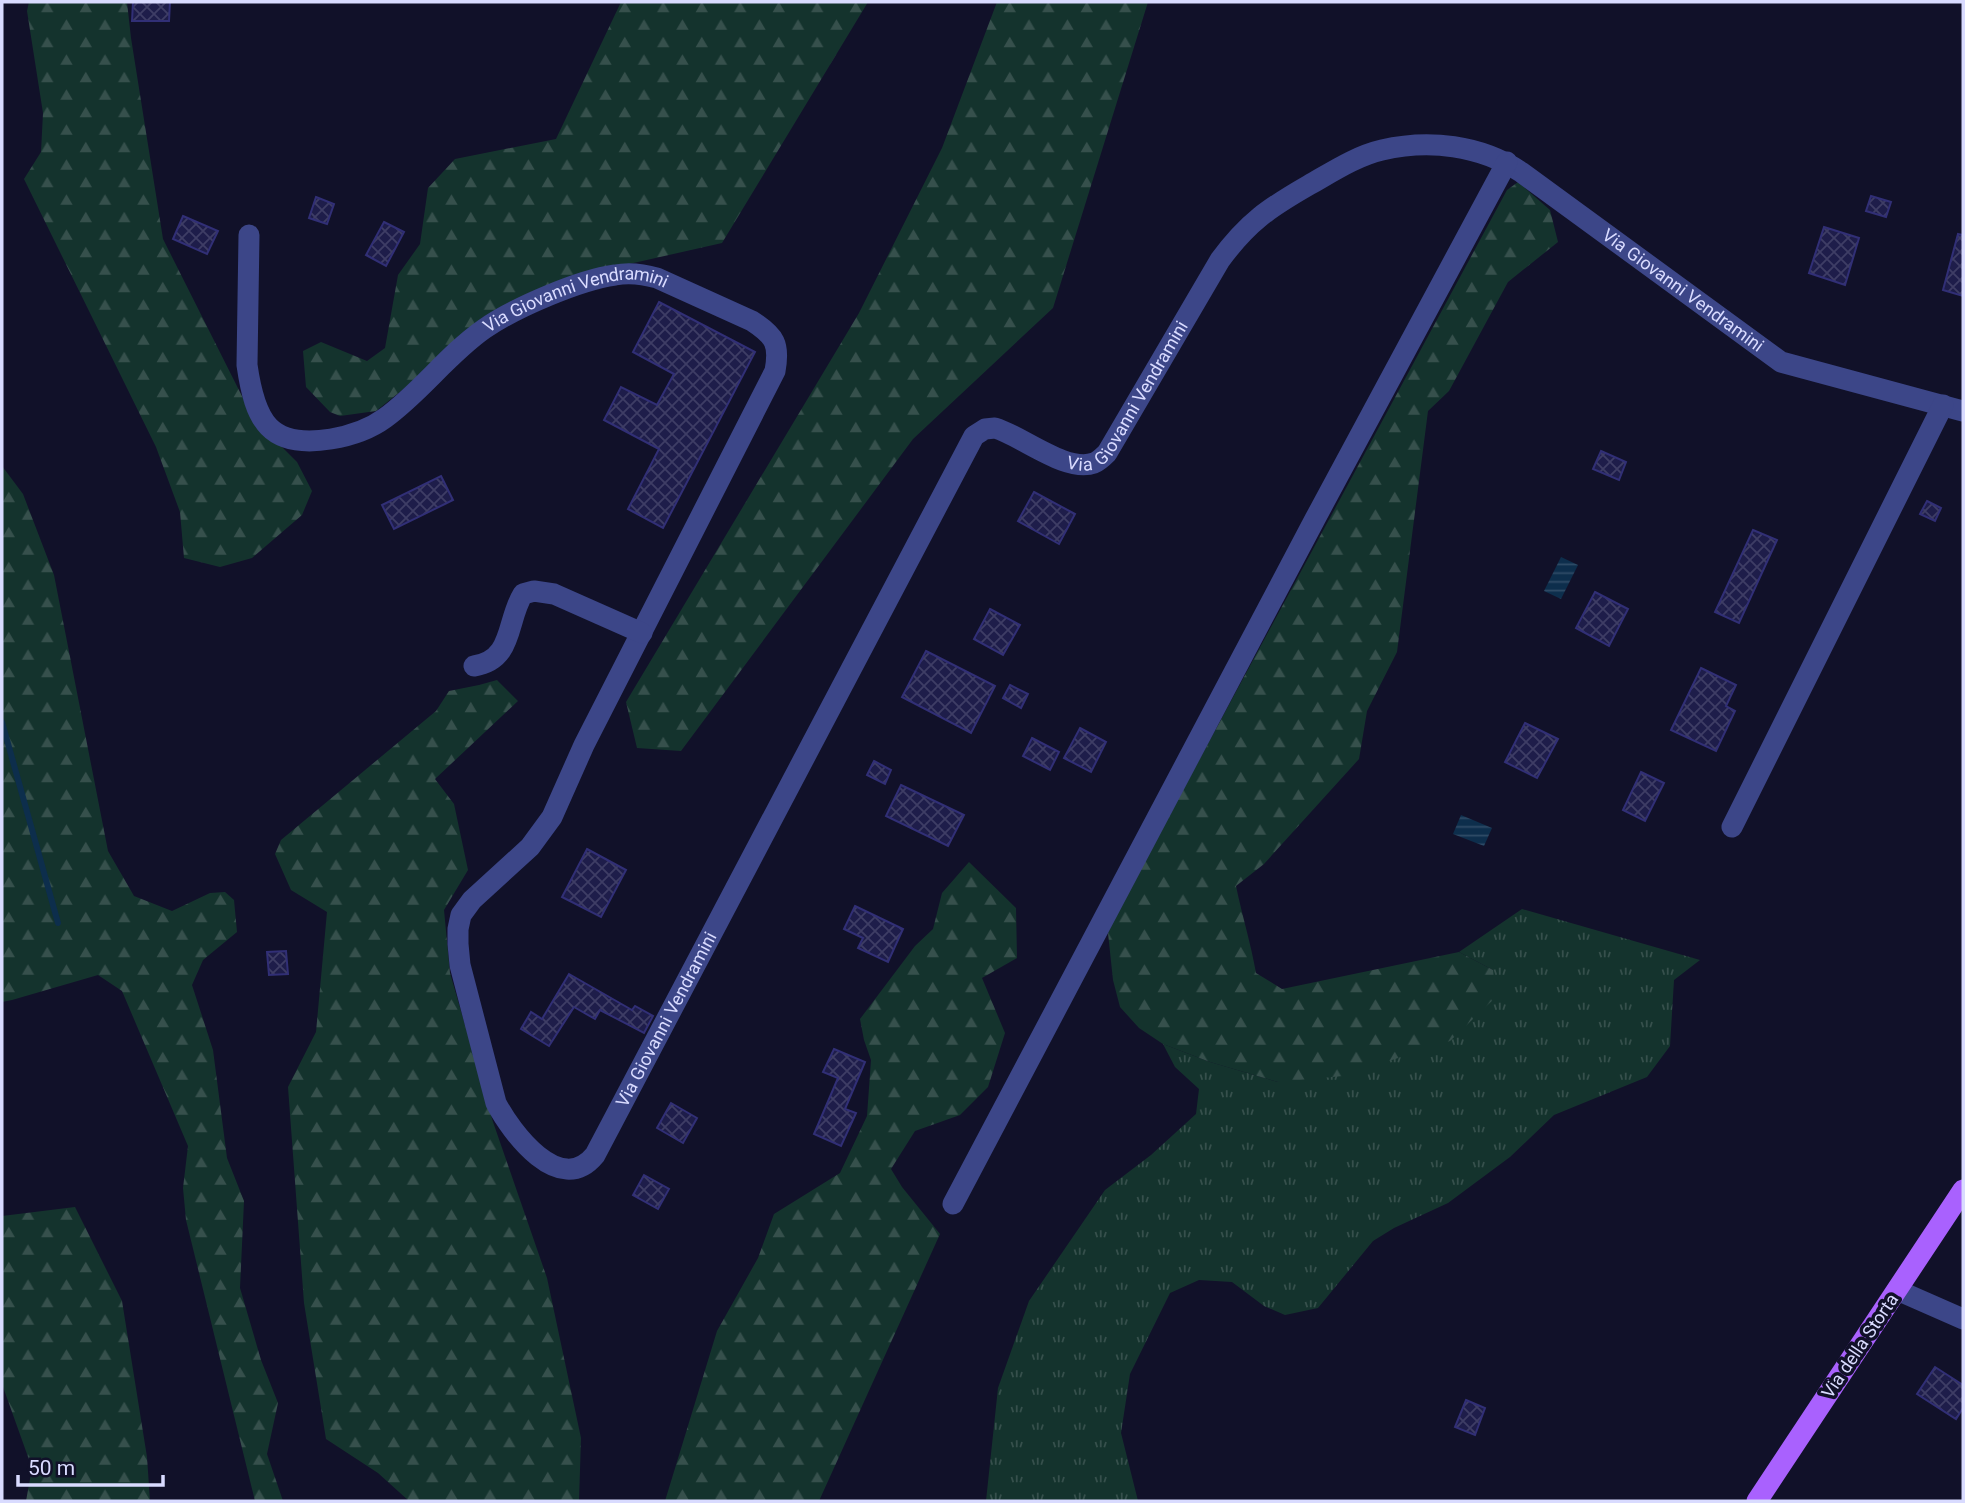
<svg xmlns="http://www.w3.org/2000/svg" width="1965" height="1503" viewBox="0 0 1965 1503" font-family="Roboto,sans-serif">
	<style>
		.grass { fill: url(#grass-tufts) }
		.forest { fill: url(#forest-firs) }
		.water { fill: url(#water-rules) }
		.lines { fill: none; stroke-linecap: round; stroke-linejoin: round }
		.stream { stroke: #0d2e4c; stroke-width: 6 }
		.building { fill: url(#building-cross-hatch); stroke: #312f76; stroke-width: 2 }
		.minor { stroke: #3c4688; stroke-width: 21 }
		.major { stroke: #a961fe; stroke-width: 21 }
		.labels { text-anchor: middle; stroke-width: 7; stroke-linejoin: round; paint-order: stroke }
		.street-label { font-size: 18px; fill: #d9dbff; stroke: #111129 }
	</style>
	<defs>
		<pattern id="grass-tufts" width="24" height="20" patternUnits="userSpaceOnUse" patternTransform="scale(1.75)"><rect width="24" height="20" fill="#14332d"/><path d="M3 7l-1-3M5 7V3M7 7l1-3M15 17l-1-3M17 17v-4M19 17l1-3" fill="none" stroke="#36504c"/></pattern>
		<pattern id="forest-firs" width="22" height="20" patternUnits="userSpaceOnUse" patternTransform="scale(1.75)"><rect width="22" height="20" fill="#14332d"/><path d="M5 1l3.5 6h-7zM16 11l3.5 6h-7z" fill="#36504c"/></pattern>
		<pattern id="water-rules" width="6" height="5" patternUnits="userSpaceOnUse" patternTransform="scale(1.75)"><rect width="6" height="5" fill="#0d2e4c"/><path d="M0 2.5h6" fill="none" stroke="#304c67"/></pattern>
		<pattern id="building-cross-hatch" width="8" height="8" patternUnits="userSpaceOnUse" patternTransform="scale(1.75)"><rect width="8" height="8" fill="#1e1d4a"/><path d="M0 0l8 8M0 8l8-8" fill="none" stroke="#3e3d65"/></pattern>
	</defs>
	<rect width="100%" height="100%" fill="#111129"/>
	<path class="grass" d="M1522,909L1700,960L1674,980L1670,1046L1647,1077L1554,1115L1510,1157L1448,1203L1394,1228L1373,1241L1318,1308L1285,1315L1264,1306L1232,1282L1199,1280L1170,1293L1130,1374L1121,1433L1138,1501H986L998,1388L1029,1301L1105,1190L1151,1155L1196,1114L1199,1089L1175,1067L1163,1044L1210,1062L1278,1082L1493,970L1459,952Z"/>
	<g class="forest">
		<path d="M29,2H127L131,38L163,239L253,418L297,462L312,491L302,515L252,558L220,567L184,558L180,512L156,447L24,179L41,152L43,113L27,11Z"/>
		<path d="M621,2H868L722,243L567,278L483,317L406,387L376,411L340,416L330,412L306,387L303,351L321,342L367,361L385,348L398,275L420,244L428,188L455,159L556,139Z"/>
		<path d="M997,2H1148L1053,308L913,439L681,751L637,748L626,702L859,313L942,148Z"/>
		<path d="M1518,182L1550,210L1558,242L1508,282L1449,391L1428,411L1397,652L1367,711L1359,759L1264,864L1236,886C1242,915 1251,944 1256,973L1282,989L1459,952L1493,970L1496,997L1450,1041L1343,1076L1278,1082L1210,1062L1163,1044L1139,1028L1120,1007L1113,980L1108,933L1123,901L1507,190Z"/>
		<path d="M2,466L23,494L54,575L108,851L134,896L172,911L210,893L225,892L234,900L237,932L203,960L192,985L213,1050L227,1158L244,1201L240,1288L261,1360L278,1403L267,1454L283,1501H255L186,1220L183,1188L188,1146L122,991L98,975L12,1000L2,1002Z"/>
		<path d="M497,680L518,701L435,779L454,804L468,870L444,910L450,973L493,1122L547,1278L581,1438L579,1501H409L378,1473L326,1439L304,1303L288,1087L316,1032L327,912L291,890L275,854L281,840L436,711L449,691L479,685Z"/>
		<path d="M969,862L1016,908L1017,958L982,978L1005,1033L988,1087L960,1115L915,1131L891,1169L902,1187L940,1234L819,1501H665L717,1331L758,1258L774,1214L840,1173L867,1116L871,1060L864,1040L860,1019L915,946L933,929L942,893Z"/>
		<path d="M75,1207L122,1301L147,1457L150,1501H26L32,1468L2,1384V1216Z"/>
	</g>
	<g class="water">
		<path d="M1561,557L1578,565L1561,599L1544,591Z"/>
		<path d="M1461,815L1492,828L1484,846L1453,834Z"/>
	</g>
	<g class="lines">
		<path class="stream" d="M2,722L58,923"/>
	</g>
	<g class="building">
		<path d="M133,2H170L169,21H132Z"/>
		<path d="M1871,196L1891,202L1886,217L1866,211Z"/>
		<path d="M316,197L334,204L327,224L309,218Z"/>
		<path d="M183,216L218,231L207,254L173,239Z"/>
		<path d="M384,222L404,232L386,266L366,255Z"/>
		<path d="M1824,227L1859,238L1845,285L1809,273Z"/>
		<path d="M1958,234L1963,235V296L1943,290Z"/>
		<path d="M659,302L755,352L663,528L628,509L659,449L604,420L621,387L657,405L674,374L633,352Z"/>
		<path d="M1601,451L1626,462L1619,480L1593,469Z"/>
		<path d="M441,476L453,500L394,529L382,505Z"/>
		<path d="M1034,492L1075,514L1059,544L1018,521Z"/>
		<path d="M1927,501L1941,508L1935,521L1920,514Z"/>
		<path d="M1753,530L1777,540L1739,623L1715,612Z"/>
		<path d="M1595,592L1628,609L1609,646L1576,628Z"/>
		<path d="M990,609L1020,625L1003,655L974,639Z"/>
		<path d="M926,651L995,686L971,733L902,697Z"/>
		<path d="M1701,668L1736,685L1726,706L1735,711L1716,751L1671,730Z"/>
		<path d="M1010,685L1028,694L1021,708L1003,698Z"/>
		<path d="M1525,723L1558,739L1537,778L1505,762Z"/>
		<path d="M1080,728L1106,742L1091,772L1064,758Z"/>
		<path d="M1032,738L1059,752L1050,770L1023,756Z"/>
		<path d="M874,761L891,770L885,784L867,775Z"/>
		<path d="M1641,772L1664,783L1645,821L1623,810Z"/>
		<path d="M901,785L964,815L948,846L886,816Z"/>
		<path d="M587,849L626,870L601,917L562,897Z"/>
		<path d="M855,906L903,929L888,962L858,948L863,938L844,929Z"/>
		<path d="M286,951L288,974L269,975L267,952Z"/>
		<path d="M569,974L632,1010L635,1006L653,1016L644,1033L600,1010L595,1019L574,1007L549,1046L521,1029L531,1012L542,1019Z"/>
		<path d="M834,1049L865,1062L845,1109L856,1113L841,1146L814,1134L838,1078L823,1072Z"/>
		<path d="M671,1103L697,1118L683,1143L657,1128Z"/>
		<path d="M644,1175L669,1189L658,1209L633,1195Z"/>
		<path d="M1935,1367L1963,1385V1408L1956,1419L1917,1394Z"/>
		<path d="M1466,1400L1485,1408L1475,1435L1455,1427Z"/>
	</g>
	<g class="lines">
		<g class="minor">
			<path id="s1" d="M249,235L247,365C255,421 269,449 331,439C349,436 370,429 385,418C421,392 447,355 484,329C514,308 579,280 615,275C630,272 643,274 657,278L752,321C775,336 780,344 775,371L584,745L552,817L530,847L472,900L461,915L458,929V944L460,965L496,1103C511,1132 560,1198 595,1155L974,436L985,429L995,428C1022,436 1066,473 1094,463C1099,461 1103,457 1107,453L1220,260C1248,222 1269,208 1309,185C1332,172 1356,156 1382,150C1429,139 1480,145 1521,172L1781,362L1963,411"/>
			<path d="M474,666C514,660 506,621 523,594L534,591L554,594L642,633"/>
			<path d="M1732,827L1943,405"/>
			<path d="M953,1204L1315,519L1507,162"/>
			<path d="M1897,1290L1963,1319"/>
		</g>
		<path class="major" d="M1757,1501L1963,1190"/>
	</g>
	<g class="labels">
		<g class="street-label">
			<text dy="6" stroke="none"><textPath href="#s1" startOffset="3490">Via Giovanni Vendramini</textPath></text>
			<text dy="6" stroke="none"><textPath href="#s1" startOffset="553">Via Giovanni Vendramini</textPath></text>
			<text dy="6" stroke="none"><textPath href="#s1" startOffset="2776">Via Giovanni Vendramini</textPath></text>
			<text dy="6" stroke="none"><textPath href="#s1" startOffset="1916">Via Giovanni Vendramini</textPath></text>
			<text transform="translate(1860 1346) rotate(-56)" y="6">Via della Storta</text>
		</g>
	</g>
	<rect width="1965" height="1503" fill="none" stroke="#d9dbff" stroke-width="7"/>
	<path d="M18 1475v10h145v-10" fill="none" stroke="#d9dbff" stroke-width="3.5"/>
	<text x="28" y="1475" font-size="21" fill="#d9dbff" stroke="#111129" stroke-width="5" paint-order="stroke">50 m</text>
</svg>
